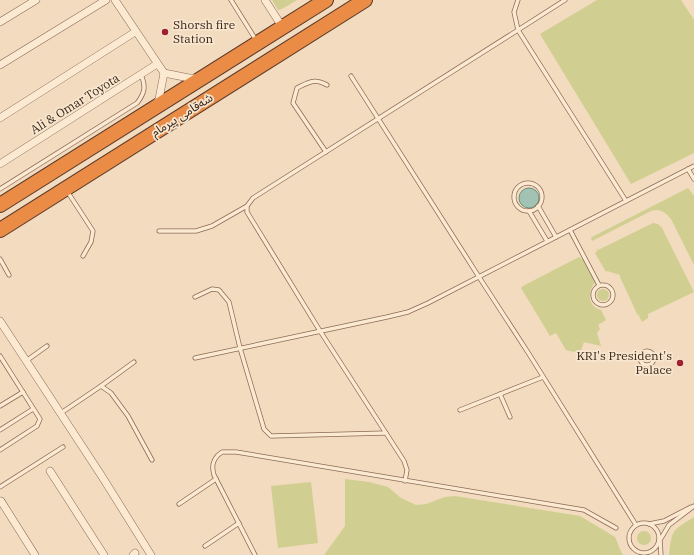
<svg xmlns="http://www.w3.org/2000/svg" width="694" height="555" viewBox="0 0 694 555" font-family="'IBM Plex Serif','Noto Sans Arabic',serif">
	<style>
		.green { fill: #d0cf91 }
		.water { fill: #a2c3b4; stroke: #689181 }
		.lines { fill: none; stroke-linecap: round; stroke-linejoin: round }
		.lane-casing { stroke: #8b6a55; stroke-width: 5 }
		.street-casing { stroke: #8b6a55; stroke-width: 8 }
		.highway-casing { stroke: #58392a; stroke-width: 16 }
		.lane { stroke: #fce9d2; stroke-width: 3.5 }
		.street { stroke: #fce9d2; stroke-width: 7 }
		.highway { stroke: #ea8b46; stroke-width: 14 }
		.poi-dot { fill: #a02032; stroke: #f8e6ce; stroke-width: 1.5 }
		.labels { text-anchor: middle; stroke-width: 3.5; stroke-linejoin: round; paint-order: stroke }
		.poi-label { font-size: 12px; fill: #39261b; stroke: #f8e6ce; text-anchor: start }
		.street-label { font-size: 12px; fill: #39261b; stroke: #f8e6ce }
	</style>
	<rect width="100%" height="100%" fill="#f2dbbe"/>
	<g class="green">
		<path d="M272,0H297L282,9L278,10Z"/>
		<path d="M597,0H681L694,20V153L631,184L540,34Z"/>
		<path d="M688,188L689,189L694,196V265L671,219C666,213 660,208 651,211L592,241L591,238L592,237Z"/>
		<path d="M653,223L658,224L662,228L694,292L648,314V318L642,322L638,314L635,315L637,314L620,277V275L607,271L606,272L595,253L597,251V248L598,250Z"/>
		<path d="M579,257L584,260L595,282C587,292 588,307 601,310L606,320L598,325L600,329L597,333L601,346L584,342L581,350L574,352L566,350L556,333L550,336L521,288L523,286Z"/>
		<circle cx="603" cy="295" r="6"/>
		<path d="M345,479L369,482L388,487L401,498L416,505L426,504L445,497L455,496L580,516L615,537C618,543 619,549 623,555H324L345,526Z"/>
		<path d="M311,482L318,543L278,548L271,486Z"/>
		<path d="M694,517V555H669C672,529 672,531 694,517Z"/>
		<circle cx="644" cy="538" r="7"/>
	</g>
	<circle class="water" cx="529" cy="198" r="10"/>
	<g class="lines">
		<defs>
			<g id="lane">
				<path d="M231,0L256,40"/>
				<path d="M518,0L514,12L518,30L565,0"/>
				<path d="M351,76L479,277L529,354L636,525"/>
				<path d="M326,152L293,103L297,88C309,82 314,78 327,85"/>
				<path d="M688,169L694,179"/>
				<circle cx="528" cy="197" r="14"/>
				<path d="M0,189L137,103C145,93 146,86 141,75"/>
				<path d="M67,191L93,231L91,242L83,256"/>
				<path d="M538,206L556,237"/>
				<path d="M529,211L547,241"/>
				<path d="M570,230L599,285"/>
				<path d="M159,231H196L212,226L247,206"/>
				<path d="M0,259L9,275"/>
				<circle cx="603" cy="295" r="10"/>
				<path d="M195,297L212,289L219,290L229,302L240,348L264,429L271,436L386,433"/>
				<circle cx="647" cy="358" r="7"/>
				<path d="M0,356L40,419L37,426L0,450"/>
				<path d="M195,358L387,317L408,312L428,303L694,166"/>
				<path d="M26,361L47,346"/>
				<path d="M101,386L134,362"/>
				<path d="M500,394L510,417"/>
				<path d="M0,406L23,392"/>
				<path d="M460,410L543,377"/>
				<path d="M61,413L101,386L111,393L128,416L152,460"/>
				<path d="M0,430L33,409"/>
				<path d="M405,481L407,470L404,461L320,331L247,212V206L253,198L518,30L626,201"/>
				<path d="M0,487L63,447"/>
				<path d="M179,504L216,479"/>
				<circle cx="644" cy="538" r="15"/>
				<path d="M649,524L664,521L691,507"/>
				<path d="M205,546L239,523"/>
				<path d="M255,555L214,475C211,465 213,458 222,452H236L584,510L616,528"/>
				<path d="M661,555L660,540L669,525L694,506"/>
			</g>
			<g id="street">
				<path d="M115,0L164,73L189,78H197"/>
				<path d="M265,0L283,28"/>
				<path d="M0,22L36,0"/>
				<path d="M0,65L106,0"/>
				<path d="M156,104L159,99L164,73"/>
				<path d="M0,118L135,32"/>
				<path d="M0,164L157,64"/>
				<path d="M0,321L101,475L151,555"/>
				<path d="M50,471L104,555"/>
				<path d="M1,501L35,555"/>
				<path d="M133,555L135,553"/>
			</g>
			<g id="highway">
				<path d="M0,205L326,0"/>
				<path d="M0,230L365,0"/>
			</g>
		</defs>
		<use href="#lane" class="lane-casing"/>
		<use href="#street" class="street-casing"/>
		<use href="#highway" class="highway-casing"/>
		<use href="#lane" class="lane"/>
		<use href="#street" class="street"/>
		<use href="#highway" class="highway"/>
	</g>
	<g class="poi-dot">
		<circle cx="165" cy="32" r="4"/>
		<circle cx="680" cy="363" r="4"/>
	</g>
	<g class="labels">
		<g class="poi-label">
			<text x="173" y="29">Shorsh fire<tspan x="173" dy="14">Station</tspan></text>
			<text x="672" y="360" text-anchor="end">KRI's President's<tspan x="672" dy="14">Palace</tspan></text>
		</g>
		<g class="street-label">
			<text transform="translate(75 104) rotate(-32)" y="4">Ali &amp; Omar Toyota</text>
			<text transform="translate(182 115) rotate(-32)" y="4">شەقامی پیرمام</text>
		</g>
	</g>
</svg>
